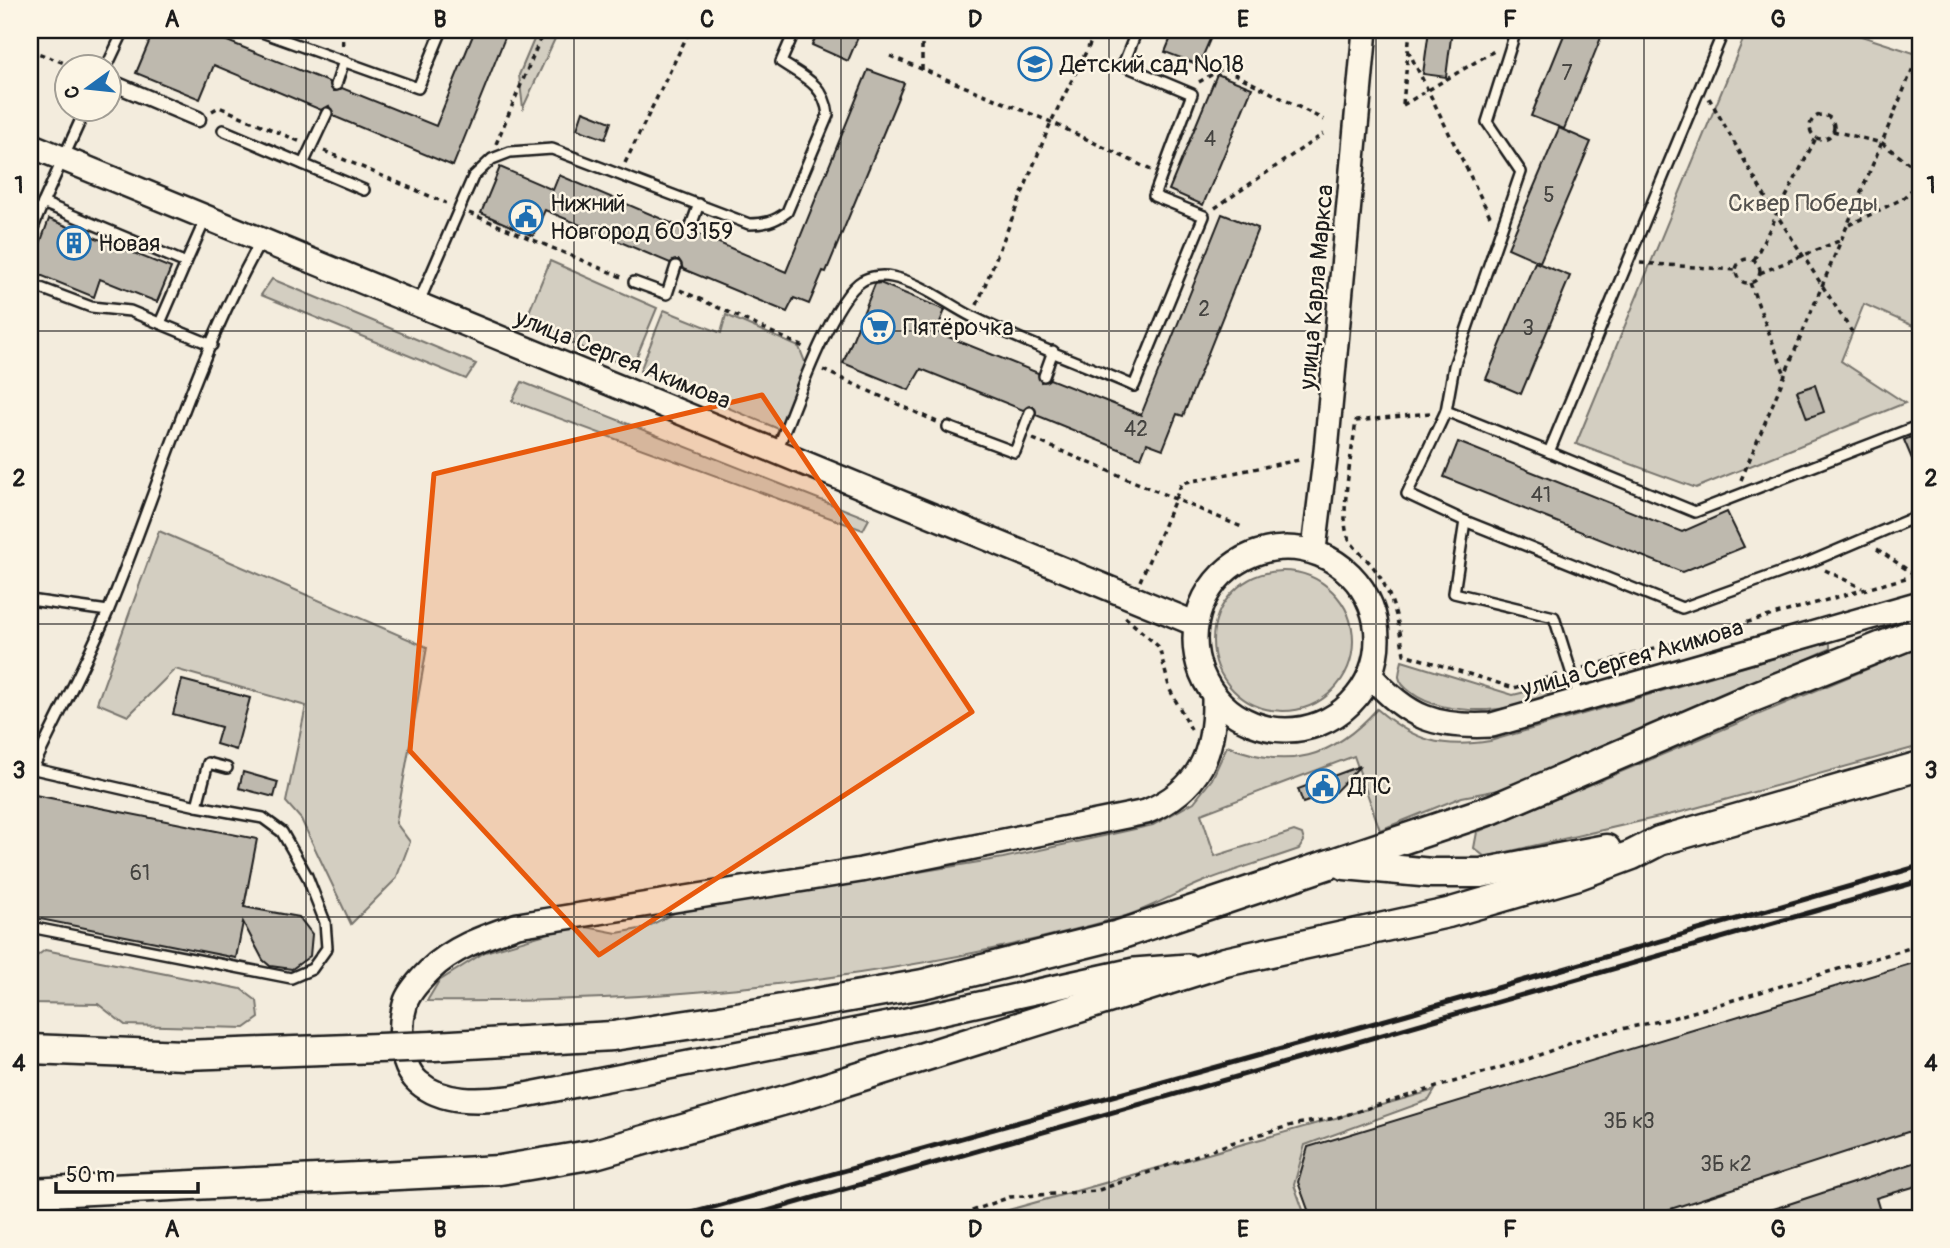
<svg xmlns="http://www.w3.org/2000/svg" width="1950" height="1248" viewBox="0 0 1950 1248" font-family="Pangolin,sans-serif">
	<style>
		.green { fill: #d3cec1; stroke: #78756e; stroke-width: 2 }
		.building { fill: #beb9ae; stroke: #1c1c1c; stroke-width: 2 }
		.lines { fill: none; stroke-linecap: round; stroke-linejoin: round }
		.service-casing { stroke: #1c1c1c; stroke-width: 14 }
		.pedestrian-casing { stroke: #1c1c1c; stroke-width: 19 }
		.tertiary-casing { stroke: #1c1c1c; stroke-width: 28 }
		.primary-casing { stroke: #1c1c1c; stroke-width: 33 }
		.path { stroke: #1c1c1c; stroke-width: 3.5; stroke-dasharray: 5 5; stroke-linecap: butt }
		.service { stroke: #fcf5e5; stroke-width: 9 }
		.pedestrian { stroke: #fcf5e5; stroke-width: 14 }
		.tertiary { stroke: #fcf5e5; stroke-width: 23 }
		.primary { stroke: #fcf5e5; stroke-width: 28 }
		.rail { stroke: #1c1c1c; stroke-width: 5 }
		.primary-bridge-casing { stroke: #1c1c1c; stroke-width: 33; stroke-linecap: butt }
		.primary-bridge { stroke: #fcf5e5; stroke-width: 28 }
		.marked { fill: #e8590c; fill-opacity: 0.2; stroke: #e8590c; stroke-width: 5; stroke-linejoin: round }
		.grid { fill: none; stroke: #1c1c1c; stroke-width: 2; stroke-opacity: 0.55 }
		.labels { text-anchor: middle; stroke-width: 5; stroke-linejoin: round; paint-order: stroke }
		.number-label { font-size: 21px; fill: #444340 }
		.poi-label { font-size: 24px; fill: #1c1c1c; stroke: #fcf5e5; text-anchor: start }
		.park-label { font-size: 24px; fill: #53514e; stroke: #fcf5e5 }
		.street-label { font-size: 24px; fill: #1c1c1c; stroke: #fcf5e5 }
		.neatline { fill: none; stroke: #1c1c1c; stroke-width: 2.5 }
		.grid-label { font-size: 23px; text-anchor: middle; font-weight: bold; fill: #1c1c1c }
	</style>
	<rect width="100%" height="100%" fill="#f3ecdd"/>
	<filter id="ink" filterUnits="userSpaceOnUse"><feTurbulence type="fractalNoise" baseFrequency=".0143" numOctaves="2"/><feDisplacementMap in="SourceGraphic" scale="14" xChannelSelector="R" yChannelSelector="G"/><feConvolveMatrix kernelMatrix="1 2 1 2 8 2 1 2 1" color-interpolation-filters="sRGB"/></filter>
	<g filter="url(#ink)">
		<g class="green">
			<path d="M538,30H559L523,108L519,75Z"/>
			<path d="M1747,30H1843L1920,55V329L1864,304L1841,361L1905,403L1696,488L1576,444Z"/>
			<path d="M550,261L657,308L632,368L524,324Z"/>
			<path d="M272,279L476,364L466,379L261,295Z"/>
			<path d="M664,310L721,333L726,315L799,347L807,367L781,430L640,371Z"/>
			<path d="M522,382L869,519L863,530L512,401Z"/>
			<path d="M159,531L427,647L396,823L410,842L396,879L351,924L301,819L286,802L306,706L175,669L128,716L97,703Z"/>
			<circle cx="1283" cy="641" r="70"/>
			<path d="M1830,642V649L1520,786L1462,797L1380,830L1354,756L1201,814L1215,856L1294,831L1302,834L1304,841L1299,849C1268,860 1236,869 1205,881C1177,892 1150,909 1122,917C898,980 659,1004 427,1001L439,981L485,952L576,925L617,933L645,928L676,912L1003,858L1153,825L1194,802L1212,779L1227,746C1288,771 1333,758 1377,709C1414,741 1442,749 1490,741Z"/>
			<path d="M1920,647V746L1681,812L1485,857L1474,848L1477,832Z"/>
			<path d="M1402,661L1513,695L1558,684C1534,716 1443,718 1412,693C1406,689 1400,684 1399,677C1399,672 1401,665 1402,661Z"/>
			<path d="M45,950L241,989L257,1001L259,1018L245,1028L125,1025L98,1004L30,1003V961Z"/>
			<path d="M1435,1090L1429,1100L1305,1145L1294,1185L1306,1218H980Z"/>
		</g>
		<g class="building">
			<path d="M154,30H200L329,82L333,91L342,88L436,126L475,30H508L453,166L333,116L329,106L321,110L214,65L200,99L136,73Z"/>
			<path d="M819,30H861L848,61L812,45Z"/>
			<path d="M1174,30H1214L1199,65L1165,52Z"/>
			<path d="M1429,30H1452L1446,77L1423,74Z"/>
			<path d="M1566,30H1604L1564,129L1531,116Z"/>
			<path d="M868,70L904,83L826,272L823,271L809,304L794,298L787,312L683,269L679,260L670,263L545,210L533,236L481,213L500,167L553,190L559,175L683,228L686,237L696,233L786,272Z"/>
			<path d="M1217,74L1252,88L1203,205L1169,190Z"/>
			<path d="M583,111L611,122L605,139L577,129Z"/>
			<path d="M1559,128L1591,142L1540,262L1508,248Z"/>
			<path d="M1222,214L1258,228L1183,416L1177,414L1163,449L1147,443L1141,458L1036,415L1033,406L1023,410L921,369L909,390L843,363L875,284L880,283L945,310L936,332L1038,373L1041,382L1050,379L1141,415Z"/>
			<path d="M49,219L171,268L157,302L100,279L94,297L30,271Z"/>
			<path d="M1535,262L1570,276L1521,394L1486,379Z"/>
			<path d="M1815,385L1824,412L1807,418L1797,391Z"/>
			<path d="M1920,433V478L1904,440Z"/>
			<path d="M1458,442L1682,532L1727,512L1744,547L1682,572L1444,477Z"/>
			<path d="M182,680L250,698L236,750L216,744L221,727L173,714Z"/>
			<path d="M1360,766L1335,792L1303,803L1298,789Z"/>
			<path d="M243,772L278,782L274,797L239,788Z"/>
			<path d="M30,794L257,839L244,907L299,917L312,934L310,956L292,969L270,966L263,960L243,922L236,958L30,917Z"/>
			<path d="M1920,961V1128L1643,1218H1417L1416,1213L1400,1218H1311L1298,1182L1308,1147Z"/>
			<path d="M1920,1161V1185L1876,1198L1882,1218H1755V1215Z"/>
		</g>
		<g class="lines">
			<defs>
				<g id="service">
					<path d="M256,30L418,88L442,30"/>
					<path d="M1516,30L1487,122L1521,172L1454,366L1446,411L1407,494L1465,521L1454,593L1554,617L1580,700"/>
					<path d="M1724,30L1549,452L1695,512L1920,425"/>
					<path d="M107,66L124,30"/>
					<path d="M336,85L344,61"/>
					<path d="M223,130L364,190"/>
					<path d="M303,164L327,113"/>
					<path d="M43,203L86,108"/>
					<path d="M689,231L699,204"/>
					<path d="M30,235L43,203L186,263L160,323"/>
					<path d="M186,263L205,220"/>
					<path d="M634,282L667,294L676,266"/>
					<path d="M30,284L91,307L130,311L212,345"/>
					<path d="M419,302L473,177L492,159L510,152L552,149L749,224C764,224 774,222 787,212L828,115C825,85 804,77 781,62L795,30"/>
					<path d="M1044,376L1053,351"/>
					<path d="M1446,411L1549,452"/>
					<path d="M948,427L1015,452L1030,412"/>
					<path d="M777,451C791,415 832,298 862,281C870,276 883,275 892,277C922,283 947,304 973,317C1025,343 1081,363 1134,386L1204,216L1154,196L1192,94L1123,65L1137,30"/>
					<path d="M1465,521L1682,608L1810,562L1920,515"/>
					<path d="M30,600L108,611"/>
					<path d="M30,768L197,806L263,818L282,832L307,876L325,922L327,948L312,969L291,978L30,927"/>
					<path d="M33,768C58,715 86,663 109,609C159,487 196,356 261,241"/>
					<path d="M197,806L208,763L227,768"/>
				</g>
				<path id="pedestrian" d="M108,81L198,119"/>
				<g id="tertiary">
					<path d="M30,145L1196,624"/>
					<circle cx="1286" cy="639" r="91"/>
					<path d="M1314,549L1326,451L1365,30"/>
					<path d="M1370,675C1408,718 1436,728 1492,725L1920,603"/>
					<path d="M1188,966L1134,970L893,1023L510,1098C480,1101 443,1104 418,1082C398,1064 399,1024 406,1001C410,991 422,978 429,971C453,947 487,936 518,925L861,870L1146,812C1200,789 1215,753 1214,697"/>
				</g>
				<g id="primary">
					<path d="M1345,865L1432,873H1481L1606,849"/>
					<path d="M434,1046L613,1036L720,1020L923,984L1119,935L1493,809L1751,698L1920,631"/>
					<path d="M30,1193L500,1170L595,1154L796,1097L1225,962L1448,913L1578,875L1632,855L1659,841L1920,766"/>
				</g>
			</defs>
			<use href="#service" class="service-casing"/>
			<use href="#pedestrian" class="pedestrian-casing"/>
			<use href="#tertiary" class="tertiary-casing"/>
			<use href="#primary" class="primary-casing"/>
			<g class="path">
				<path d="M342,30L343,49"/>
				<path d="M30,50L72,66"/>
				<path d="M1408,50L1491,218"/>
				<path d="M890,56L1051,122L1151,170"/>
				<path d="M922,70V30"/>
				<path d="M1199,82L1223,68L1324,120"/>
				<path d="M1709,98L1764,195L1852,332"/>
				<path d="M1403,104L1410,30"/>
				<path d="M1403,105L1494,51"/>
				<path d="M212,111L219,107L301,142"/>
				<circle cx="1822" cy="127" r="12"/>
				<path d="M1833,131L1882,143L1920,172"/>
				<path d="M496,144L544,30"/>
				<path d="M324,151L446,203"/>
				<path d="M625,163L690,30"/>
				<path d="M1215,208L1323,134"/>
				<path d="M469,213L624,278"/>
				<path d="M1849,225L1902,199L1920,182"/>
				<circle cx="1748" cy="271" r="12"/>
				<path d="M1754,260L1816,138"/>
				<path d="M1640,263L1736,270"/>
				<path d="M1760,273L1839,241"/>
				<path d="M1750,283L1784,372"/>
				<path d="M680,290L806,348"/>
				<path d="M977,305L1051,122L1097,30"/>
				<path d="M823,370L937,422"/>
				<path d="M1430,413L1356,421C1353,446 1340,513 1347,534C1352,548 1366,557 1374,568C1393,594 1399,624 1404,654L1514,688L1559,674"/>
				<path d="M1033,439L1244,528"/>
				<path d="M1741,480L1920,51"/>
				<path d="M1877,549L1915,575L1920,547"/>
				<path d="M1825,570L1862,588"/>
				<path d="M1140,581L1182,483L1299,460"/>
				<path d="M1125,617L1159,647L1170,690L1192,731"/>
				<path d="M1583,668L1920,574"/>
				<path d="M953,1218L1010,1197L1096,1191L1240,1140L1296,1124L1336,1118L1528,1059L1593,1035L1669,1019L1920,945"/>
			</g>
			<use href="#service" class="service"/>
			<use href="#pedestrian" class="pedestrian"/>
			<use href="#tertiary" class="tertiary"/>
			<use href="#primary" class="primary"/>
			<g class="rail">
				<path d="M655,1218L692,1213L1407,1014L1920,866"/>
				<path d="M743,1218L1920,881"/>
			</g>
			<defs>
				<path id="primary-bridge" d="M30,1049L184,1055L434,1046"/>
			</defs>
			<use href="#primary-bridge" class="primary-bridge-casing"/>
			<use href="#primary-bridge" class="primary-bridge"/>
		</g>
	</g>
	<path class="marked" d="M762,395L972,712L599,955L410,751L434,474Z"/>
	<path class="grid" d="M306,30V1218M574,30V1218M841,30V1218M1109,30V1218M1376,30V1218M1644,30V1218M30,331H1920M30,624H1920M30,917H1920"/>
	<defs>
		<symbol id="school-ring" viewBox="-11 -11 22 22"><circle r="9.5" fill="#fcf5e5" stroke="#1f6fb2" stroke-width="1.5"/><path d="M0-5L7-2L0 1L-7-2ZM-4 1L0 2.5L4 1V4Q0 6-4 4Z" fill="#1f6fb2"/></symbol>
		<symbol id="civic-ring" viewBox="-11 -11 22 22"><circle r="9.5" fill="#fcf5e5" stroke="#1f6fb2" stroke-width="1.5"/><path d="M-.6-6.5H3V-4.5H.6V-3L4-1V1h2V6H-6V1h2V-1L-.6-3ZM-1.2 2.5V6h2.4V2.5Z" fill="#1f6fb2"/></symbol>
		<symbol id="building-ring" viewBox="-11 -11 22 22"><circle r="9.5" fill="#fcf5e5" stroke="#1f6fb2" stroke-width="1.5"/><path d="M-4-6H4V6H1V3H-1V6H-4ZM-2.5-4.3h1.7v1.8h-1.7ZM.8-4.3h1.7v1.8H.8ZM-2.5-1h1.7V.8h-1.7ZM.8-1h1.7V.8H.8Z" fill="#1f6fb2"/></symbol>
		<symbol id="supermarket-ring" viewBox="-11 -11 22 22"><circle r="9.5" fill="#fcf5e5" stroke="#1f6fb2" stroke-width="1.5"/><path d="M-6-5.5h2.5l.6 2H6L4.5 2H-2.5L-4.4-4H-6ZM-1.5 3.2a1.3 1.3 0 1 0 .1 0ZM3 3.2a1.3 1.3 0 1 0 .1 0Z" fill="#1f6fb2"/></symbol>
	</defs>
	<g fill-rule="evenodd">
		<use href="#school-ring" x="1016" y="45" width="38" height="38"/>
		<use href="#civic-ring" x="507" y="198" width="38" height="38"/>
		<use href="#building-ring" x="55" y="224" width="38" height="38"/>
		<use href="#supermarket-ring" x="859" y="308" width="38" height="38"/>
		<use href="#civic-ring" x="1304" y="767" width="38" height="38"/>
	</g>
	<g class="labels">
		<g class="number-label">
			<text x="1567" y="80">7</text>
			<text x="1210" y="146">4</text>
			<text x="1549" y="202">5</text>
			<text x="1204" y="316">2</text>
			<text x="1528" y="335">3</text>
			<text x="1136" y="436">42</text>
			<text x="1541" y="502">41</text>
			<text x="140" y="880">61</text>
			<text x="1629" y="1128">3Б к3</text>
			<text x="1726" y="1171">3Б к2</text>
		</g>
		<g class="poi-label">
			<text x="1060" y="72">Детский сад №18</text>
			<text x="550" y="211">Нижний<tspan x="550" dy="28">Новгород 603159</tspan></text>
			<text x="98" y="251">Новая</text>
			<text x="903" y="335">Пятёрочка</text>
			<text x="1348" y="794">ДПС</text>
		</g>
		<g class="park-label">
			<text x="1803" y="211">Сквер Победы</text>
		</g>
		<g class="street-label">
			<text transform="translate(1316 287) rotate(-85)" y="8">улица Карла Маркса</text>
			<text transform="translate(623 359) rotate(22)" y="8">улица Сергея Акимова</text>
			<text transform="translate(1632 658) rotate(-16)" y="8">улица Сергея Акимова</text>
		</g>
	</g>
	<rect width="1950" height="1248" fill="none" stroke="#fcf5e5" stroke-width="77"/>
	<g transform="translate(88 88) rotate(255)"><circle r="33" fill="#fcf5e5" stroke="#a29e95" stroke-width="2"/>
	<path d="M0-5L12 26L0 18L-12 26Z" fill="#1f6fb2"/>
	<text y="-10" font-size="19" font-weight="bold" text-anchor="middle" fill="#1c1c1c">С</text>
	</g>
	<path d="M56 1182v10h142v-10" fill="none" stroke="#1c1c1c" stroke-width="3.5"/>
	<text x="66" y="1182" font-size="21" fill="#1c1c1c" stroke="#fcf5e5" stroke-width="5" paint-order="stroke">50 m</text>
	<rect x="38" y="38" width="1874" height="1172" class="neatline"/>
	<g class="grid-label">
		<text x="172" y="27">A</text>
		<text x="440" y="27">B</text>
		<text x="707" y="27">C</text>
		<text x="975" y="27">D</text>
		<text x="1243" y="27">E</text>
		<text x="1510" y="27">F</text>
		<text x="1778" y="27">G</text>
		<text x="19" y="193">1</text>
		<text x="1931" y="193">1</text>
		<text x="19" y="486">2</text>
		<text x="1931" y="486">2</text>
		<text x="19" y="778">3</text>
		<text x="1931" y="778">3</text>
		<text x="19" y="1071">4</text>
		<text x="1931" y="1071">4</text>
		<text x="172" y="1237">A</text>
		<text x="440" y="1237">B</text>
		<text x="707" y="1237">C</text>
		<text x="975" y="1237">D</text>
		<text x="1243" y="1237">E</text>
		<text x="1510" y="1237">F</text>
		<text x="1778" y="1237">G</text>
	</g>
</svg>
